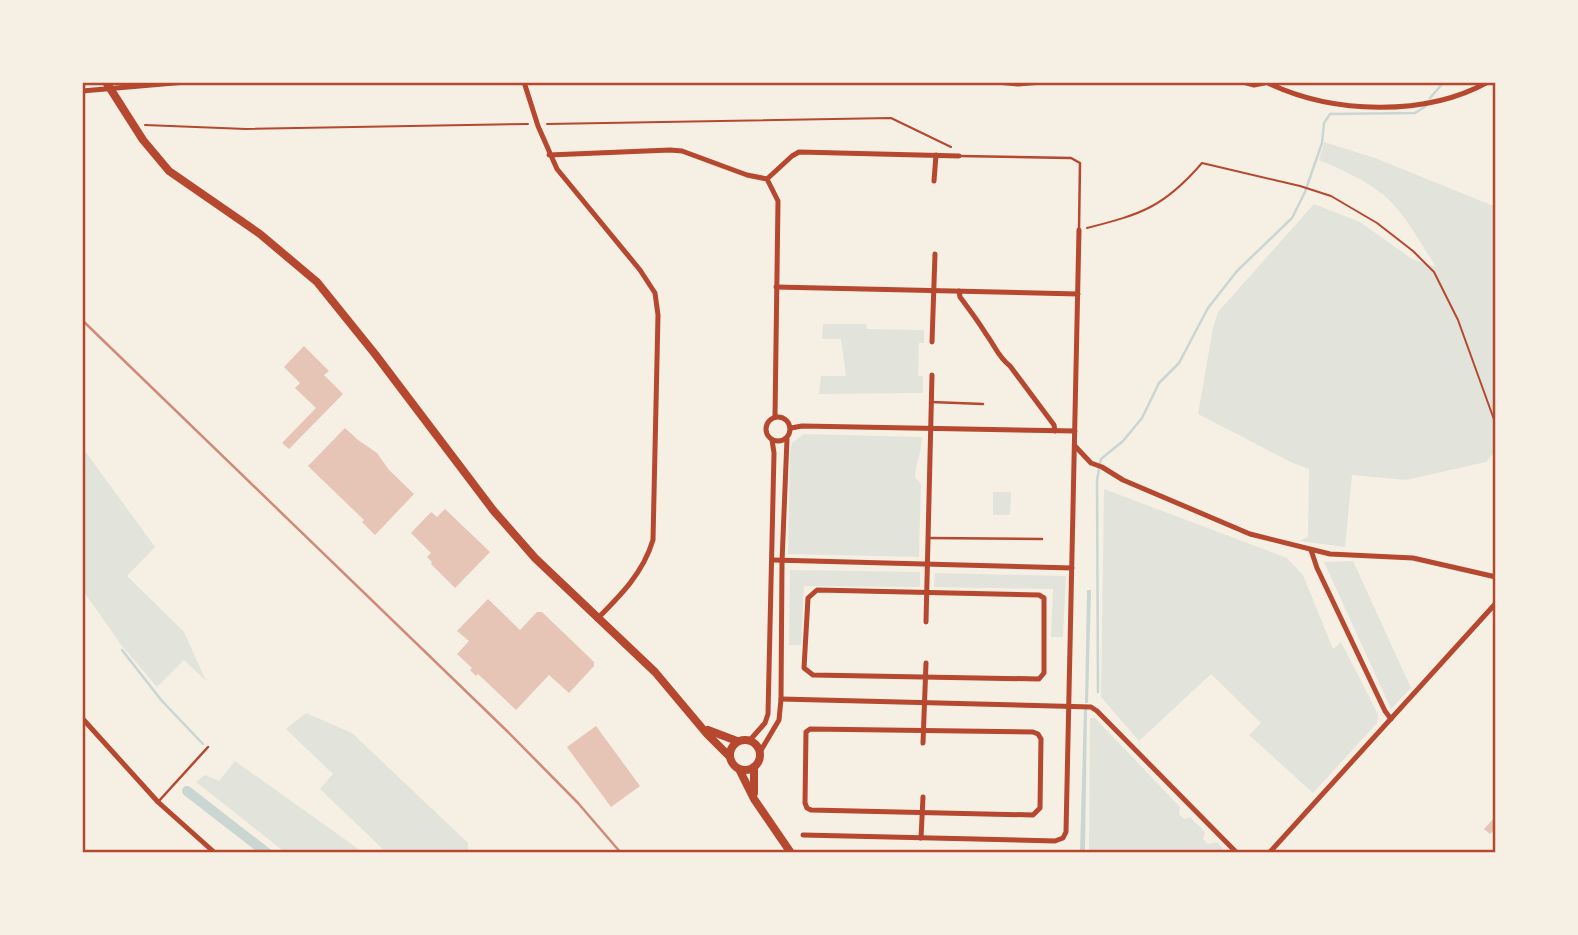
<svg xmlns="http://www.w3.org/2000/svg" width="1578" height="935" viewBox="0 0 1578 935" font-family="Poppins,sans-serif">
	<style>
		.green { fill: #e2e4dc }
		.water { fill: #c9d6d2 }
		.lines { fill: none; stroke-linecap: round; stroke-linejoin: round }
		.stream { stroke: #c9d6d2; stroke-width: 2.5 }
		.canal { stroke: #c9d6d2; stroke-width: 10 }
		.building { fill: #e6c5b7 }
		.path { stroke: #b5482f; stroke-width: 2 }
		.service { stroke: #b5482f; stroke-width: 2.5 }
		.minor { stroke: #b5482f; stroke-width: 5 }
		.secondary { stroke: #b5482f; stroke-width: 8 }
		.rail { stroke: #cf8b77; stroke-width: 2.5 }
		.neatline { fill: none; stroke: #b5482f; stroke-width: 2.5 }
	</style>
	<rect width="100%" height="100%" fill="#f6efe4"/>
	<g class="green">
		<path d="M1324,142L1375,158L1496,207V450L1486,462L1406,480L1352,475L1345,547L1299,541L1308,537L1309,469L1293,463L1198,414L1213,328L1218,312L1314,204L1360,222L1412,259L1436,267C1421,244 1407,217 1387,198C1370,182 1340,169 1319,160Z"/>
		<path d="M823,324H866L867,329L924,330V343H919L918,376H923V393L819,394L821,376H846L841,339H822Z"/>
		<path d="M804,434L922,437C922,451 916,462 915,477L921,484L919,557L788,554L790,452L792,443Z"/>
		<path d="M82,447L155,547L127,576L184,632L206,681L184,660L157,687L122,646L82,589Z"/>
		<path d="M1104,489L1287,558L1303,575L1333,649L1341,642L1378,714L1377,723L1313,793L1249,735L1261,723L1211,674L1139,741L1101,697Z"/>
		<path d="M993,492H1011L1010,515H993Z"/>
		<path d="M1353,561L1411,688L1391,709L1324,562Z"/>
		<path d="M790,570L920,572V587L804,586L801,645H789Z"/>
		<path d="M935,573L1066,576L1063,637H1051L1053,589L934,587Z"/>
		<path d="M306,713L352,733L468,843V853H387L320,789L333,774L286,729Z"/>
		<path d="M1090,718H1095L1180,807L1179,814L1184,819L1190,817L1205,832L1203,839L1208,844L1217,842L1227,853H1089Z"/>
		<path d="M235,761L364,853H286L196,782L205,775L219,781Z"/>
	</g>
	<g class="water">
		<path d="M1087,590H1091L1088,703H1085Z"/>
		<path d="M1084,709H1087L1085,849L1083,853H1080Z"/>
	</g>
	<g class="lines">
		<g class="stream">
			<path d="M1430,98L1444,82"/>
			<path d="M122,650L162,701L203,744"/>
			<path d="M1098,692L1097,480L1101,459L1123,441L1142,418L1159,383L1179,363L1208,308L1237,271L1292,218L1305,192L1322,143L1324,123L1330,114L1415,113L1426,106"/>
		</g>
		<path class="canal" d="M187,791L267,853"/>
	</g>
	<g class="building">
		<path d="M304,346L329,371L324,375L343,394L289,449L282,443L316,408L295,388L300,383L284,367Z"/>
		<path d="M345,428L358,440L377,453L389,470L414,494L375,535L362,522L364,520L308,466Z"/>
		<path d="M445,509L490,552L455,588L431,564L432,562L427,557L431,553L411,533L431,512L437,517Z"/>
		<path d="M488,599L520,630L537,612H542L594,662V666L569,693L549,675L516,710L478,674L476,676L470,670L472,668L457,654L469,641L457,631Z"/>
		<path d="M596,726L640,786L611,807L567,747Z"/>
		<path d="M1496,816V828L1490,834L1484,829Z"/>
	</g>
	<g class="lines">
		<g class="path">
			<path d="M547,124L891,118L951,147"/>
			<path d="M145,125L246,129L528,124"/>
			<path d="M1087,228C1142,214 1164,207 1202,163L1300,186L1331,196L1377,223L1413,251L1434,272L1458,320L1496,425"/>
		</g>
		<g class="service">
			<path d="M959,156L1071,158L1080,163L1079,230"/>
			<path d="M931,402L983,404"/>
			<path d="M928,538L1042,539"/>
			<path d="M158,802L208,747"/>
		</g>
		<g class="minor">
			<path d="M524,82L538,126L557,169L640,270L655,293L658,315L653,540C643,573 621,595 597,619"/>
			<path d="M997,82L1018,84L1042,82"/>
			<path d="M1243,82L1254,85L1269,82"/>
			<path d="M1268,83C1333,114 1425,117 1488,82"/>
			<path d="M82,91L186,82"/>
			<path d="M549,155L670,150L682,151L747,175L767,179L778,201L775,417"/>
			<path d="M767,179L792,156L799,152L959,156"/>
			<path d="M934,181L936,155"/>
			<path d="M776,287L1078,294"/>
			<path d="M959,291L960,297C969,309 978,321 986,334C995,346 998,357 1010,366L1054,425L1055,431"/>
			<path d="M932,342L935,254"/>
			<circle cx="778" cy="429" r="12"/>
			<path d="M791,428L802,426L1075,431"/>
			<path d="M1075,446L1091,463L1102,467L1123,480L1250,534L1330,554L1413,558L1496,577"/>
			<path d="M1311,550L1317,568L1385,711L1391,719"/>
			<path d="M773,560L1072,568"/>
			<path d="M817,590L1039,595L1044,598V673L1039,679L813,675L804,668L808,598Z"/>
			<path d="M926,622L932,375"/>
			<path d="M781,699L1091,707L1097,711L1237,853"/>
			<path d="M82,718L158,802L215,853"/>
			<path d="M810,729L1033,732L1038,734L1041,739L1040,808L1033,815L811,810L807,808L805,803L806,732Z"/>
			<path d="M750,740L765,723L768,714L774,453L772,440"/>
			<path d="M923,743L926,663"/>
			<path d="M760,752L779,720L781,699L782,562L787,439"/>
			<path d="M803,835L1055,841L1063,838L1066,832L1079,230"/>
			<path d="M921,838L923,797"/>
			<path d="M1269,853L1496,603"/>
		</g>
		<g class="secondary">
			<path d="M106,82L143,140L169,171L260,234L317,282L375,354L493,510L535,558L655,672L707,734L729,756"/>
			<path d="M708,730L737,741"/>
			<circle cx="745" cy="755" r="15"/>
			<path d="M739,769L754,799L791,853"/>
			<path d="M754,793V767"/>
		</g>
		<path class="rail" d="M82,320L507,731L578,803L621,853"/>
	</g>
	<rect width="1578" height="935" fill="none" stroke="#f6efe4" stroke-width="168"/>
	<rect x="84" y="84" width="1410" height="767" class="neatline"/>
</svg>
